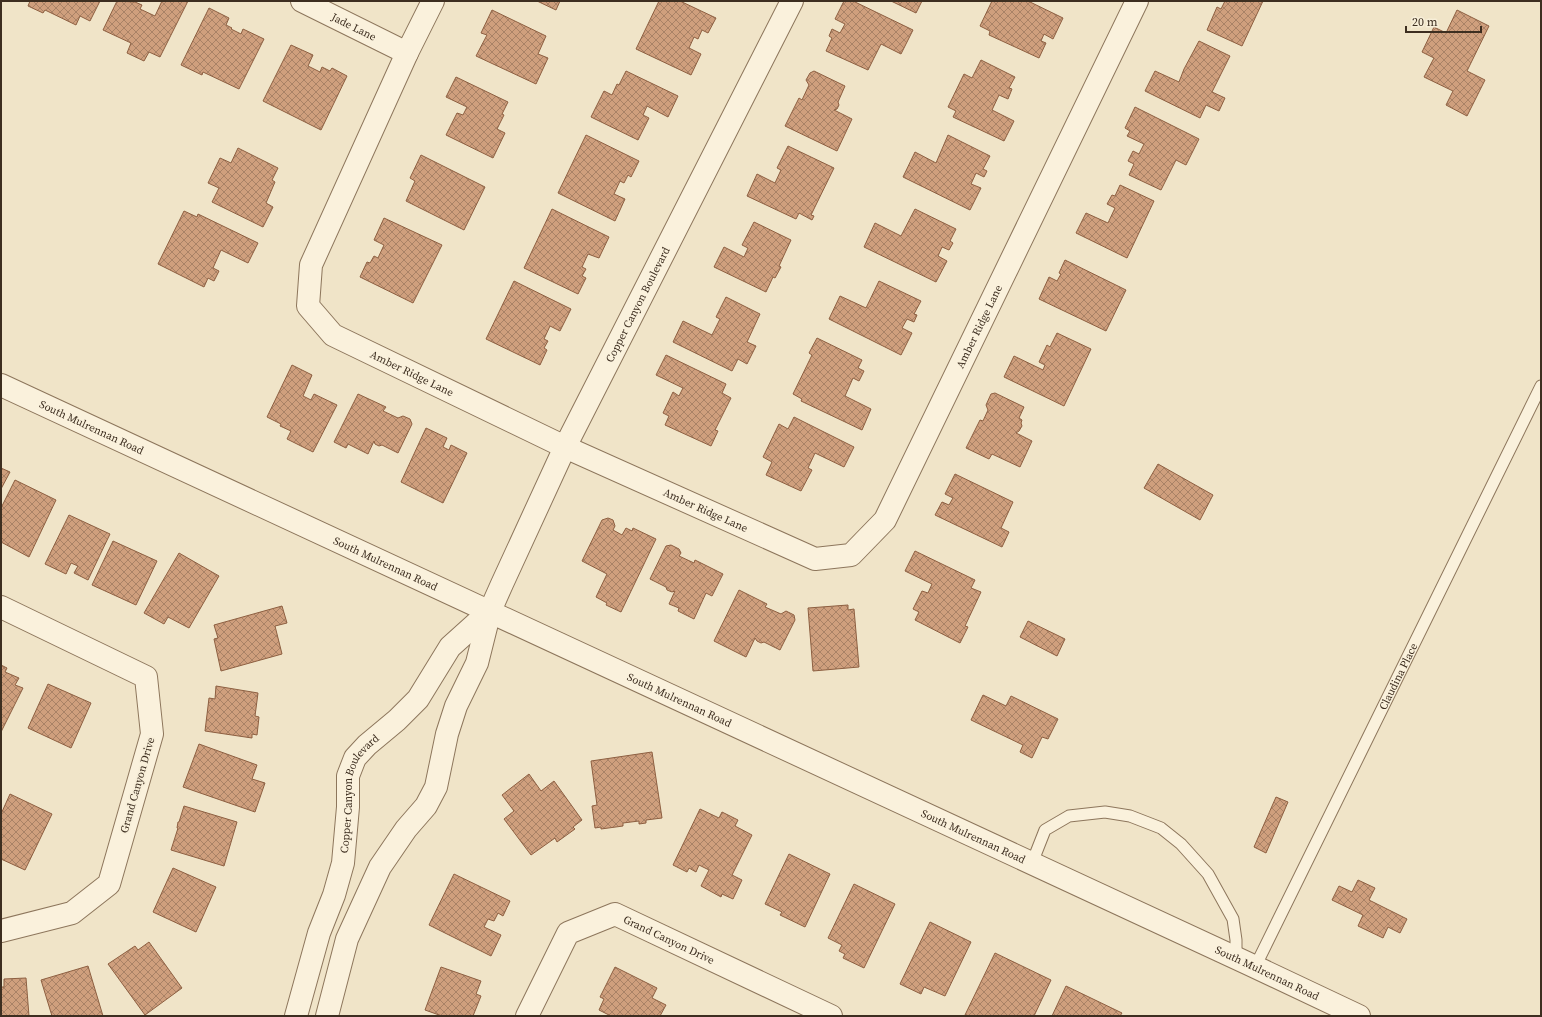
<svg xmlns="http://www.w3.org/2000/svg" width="1542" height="1017" viewBox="0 0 1542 1017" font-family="'Source Serif 4',serif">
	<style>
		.building { fill: url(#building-cross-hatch); stroke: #8d5f41 }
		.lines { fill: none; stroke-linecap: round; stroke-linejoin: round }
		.service-casing { stroke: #8d765c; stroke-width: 13 }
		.minor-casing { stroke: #8d765c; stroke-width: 24 }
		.tertiary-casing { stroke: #8d765c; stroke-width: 24 }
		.service { stroke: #faf1dc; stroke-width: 11 }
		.minor { stroke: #faf1dc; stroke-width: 22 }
		.tertiary { stroke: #faf1dc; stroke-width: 22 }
		.labels { text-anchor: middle; stroke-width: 3.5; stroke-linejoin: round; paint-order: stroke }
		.street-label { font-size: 11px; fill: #3d2e20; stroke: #f7eed8 }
	</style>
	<defs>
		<pattern id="building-cross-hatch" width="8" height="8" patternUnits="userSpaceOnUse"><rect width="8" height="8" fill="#cf9f7d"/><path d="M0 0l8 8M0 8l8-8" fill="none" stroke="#a98266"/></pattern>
	</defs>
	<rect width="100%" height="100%" fill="#f0e4c8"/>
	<g class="building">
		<path d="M30,1H100L90,21L80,16L76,25L45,10L43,13L28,6Z"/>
		<path d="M117,1L135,2L142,5L140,9L155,16L162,1H188L160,57L149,52L144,61L127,53L131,43L103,30Z"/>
		<path d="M537,1H560L556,10Z"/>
		<path d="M659,1H680L716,18L708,33L702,30L698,39L694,37L689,48L701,54L691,75L636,49Z"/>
		<path d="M844,1H853L913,30L901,54L881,44L868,70L826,51L832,38L829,36L832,29L840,33L845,24L835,19Z"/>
		<path d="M891,1H922L916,13Z"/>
		<path d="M992,1H1028L1063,18L1053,39L1044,34L1041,41L1046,43L1039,58L989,35L990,31L980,26Z"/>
		<path d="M1225,1H1263L1242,46L1207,30L1217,7L1221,9Z"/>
		<path d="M209,8L229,18L226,25L232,28L231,29L241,34L243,29L264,39L239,89L203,72L202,75L181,65Z"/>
		<path d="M492,10L546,36L538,54L548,58L536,84L476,56L487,35L481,33Z"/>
		<path d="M1457,10L1489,26L1467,71L1485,80L1467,116L1446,105L1453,91L1424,77L1434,58L1422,52L1434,27L1446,33Z"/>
		<path d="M1199,41L1230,56L1212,92L1225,98L1219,111L1206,105L1200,118L1145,91L1155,71L1179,82L1184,69Z"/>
		<path d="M291,45L313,55L308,66L320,72L322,67L330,71L332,68L347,76L321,130L263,101Z"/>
		<path d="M981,60L1015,77L1009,88L1012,89L1008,99L999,95L992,110L1014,121L1004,141L953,117L956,111L948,107L964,74L972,78Z"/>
		<path d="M626,71L678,96L668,117L647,106L643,115L649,118L638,140L591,117L604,91L612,95L617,84L619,85Z"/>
		<path d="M814,71L845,86L838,102L839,105L837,109L834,110L852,119L837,151L785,126L799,98L802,100L809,85L806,80L810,73Z"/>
		<path d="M456,77L508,102L502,114L504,115L497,129L505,133L493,158L446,135L457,113L463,115L467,107L446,97Z"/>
		<path d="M1135,107L1199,139L1186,165L1176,160L1161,190L1129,175L1134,164L1128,161L1133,151L1139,154L1144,144L1127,136L1130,131L1125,128Z"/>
		<path d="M586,135L639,161L631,177L628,175L624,183L620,181L614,194L625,199L615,221L558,193Z"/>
		<path d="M948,135L990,156L983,169L987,171L984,177L976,173L971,184L981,188L970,210L903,177L915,152L936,163Z"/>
		<path d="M788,146L834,168L811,215L814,216L812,220L799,213L796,219L747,196L757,174L775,183L781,170L777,168Z"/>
		<path d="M238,148L278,168L272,180L275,182L266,203L273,207L263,227L212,202L219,188L208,183L220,158L231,163Z"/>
		<path d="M421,155L485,187L464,230L406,201L415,181L410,178Z"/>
		<path d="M1120,185L1154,201L1127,258L1076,233L1086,213L1108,223L1115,208L1107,204L1112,195L1115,196Z"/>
		<path d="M552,209L609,237L599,258L588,254L582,267L586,269L582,276L586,278L578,294L524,268Z"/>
		<path d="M915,209L956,229L950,241L953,243L949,250L942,247L938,256L947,261L936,282L864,247L875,223L901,236Z"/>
		<path d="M184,211L197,217L198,214L258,243L248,263L221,250L213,268L219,271L214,281L208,278L204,287L158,264Z"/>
		<path d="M384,218L442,245L413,303L360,277L367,262L370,263L374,256L378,258L384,245L374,240Z"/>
		<path d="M754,222L791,240L779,266L781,267L775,278L773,277L766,292L714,267L724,247L744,257L748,248L742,245Z"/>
		<path d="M1065,260L1126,290L1106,331L1039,299L1049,277L1057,281L1061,274L1059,273Z"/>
		<path d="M514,281L571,309L560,331L550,326L544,339L548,341L544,348L547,350L540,365L486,339Z"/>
		<path d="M879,281L921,301L914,314L917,315L914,322L907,319L902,328L912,333L901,355L829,319L840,296L866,308Z"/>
		<path d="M726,297L760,314L747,342L756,346L747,364L738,359L732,371L673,342L683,321L712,335L720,319L716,317Z"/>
		<path d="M1057,333L1091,349L1064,406L1004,377L1014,356L1043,370L1045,365L1039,362L1047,345L1050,347Z"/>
		<path d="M817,338L862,360L858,368L864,371L859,381L853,378L845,396L871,409L862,430L801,401L802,399L793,394L812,355L809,353Z"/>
		<path d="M666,355L726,384L722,393L731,398L715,430L718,431L711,446L665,425L669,416L663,413L673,392L679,396L683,388L656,375Z"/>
		<path d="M292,365L312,375L303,396L311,400L314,394L337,405L313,452L287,439L291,431L280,426L281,424L267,417Z"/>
		<path d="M995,393L1024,407L1019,418L1022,420L1021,423L1022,426L1019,431L1016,433L1032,441L1020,467L992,454L989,459L966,448L980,420L983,421L988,410L986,405L991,394Z"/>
		<path d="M358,394L386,407L383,411L398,418L403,416L410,419L412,424L398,453L382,445L379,446L375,444L374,441L368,454L348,444L346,448L334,442Z"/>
		<path d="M794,417L854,447L844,467L815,453L808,468L812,470L801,491L766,475L772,462L763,457L779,424L788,429Z"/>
		<path d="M426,428L447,438L443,447L449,450L451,445L467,453L443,503L401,482Z"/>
		<path d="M1158,464L1213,495L1200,520L1144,488Z"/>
		<path d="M1,468L10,472L1,489Z"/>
		<path d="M955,474L1013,502L1001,528L1009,532L1002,547L935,515L942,502L949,505L953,498L945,494Z"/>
		<path d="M15,480L56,500L29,557L1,542L2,538L1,537V508Z"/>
		<path d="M69,515L110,534L88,580L74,573L78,566L71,563L66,574L45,564Z"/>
		<path d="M608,518L613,520L615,526L613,530L622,535L626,528L632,531L633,528L656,539L621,612L606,605L607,603L596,597L607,574L582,561L602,520Z"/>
		<path d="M113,541L157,561L136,605L92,585Z"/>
		<path d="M671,545L679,549L681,553L679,556L694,563L695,560L723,574L712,596L706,593L694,619L678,611L679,608L669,604L675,591L672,592L667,590L666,587L650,579L666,546Z"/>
		<path d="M915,551L975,580L971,588L981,592L965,626L968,627L960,643L915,620L919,612L913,609L922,591L928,593L932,584L905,571Z"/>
		<path d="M179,553L219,576L189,628L168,617L164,624L144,613Z"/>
		<path d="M739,590L767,604L765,607L781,614L786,611L794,615L795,620L780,650L764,642L761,643L757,641L755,638L746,657L714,641Z"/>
		<path d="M848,605V610L854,609L859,667L813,671L808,608Z"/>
		<path d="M282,606L287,623L275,626L282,654L221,671L214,639L218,638L214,625Z"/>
		<path d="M1028,621L1065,639L1057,656L1020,637Z"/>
		<path d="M1,665L7,668L5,672L19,678L15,685L23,688L1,732Z"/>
		<path d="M48,684L91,703L71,748L28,728Z"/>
		<path d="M216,686L258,693L255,716L259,717L257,735L252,734V738L205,731L209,698L215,699Z"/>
		<path d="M983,695L1006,706L1011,696L1058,719L1048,739L1042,737L1032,758L1020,752L1023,745L971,720Z"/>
		<path d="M199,744L257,765L252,779L265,783L255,812L183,787Z"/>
		<path d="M652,752L662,818L646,820V823L639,824V821L623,823V826L601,829V827L595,828L592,806L597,805L591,761Z"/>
		<path d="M529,774L541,791L554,781L582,820L573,827L575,829L557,842L555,838L531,855L504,819L514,811L502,795Z"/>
		<path d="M10,794L52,814L25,870L1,859V814Z"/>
		<path d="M1276,797L1288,802L1266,853L1254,847Z"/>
		<path d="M184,806L237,822L224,866L171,850L178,828H177L178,822H179Z"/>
		<path d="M700,809L719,818L722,812L738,820L735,826L752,835L732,875L742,880L733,899L722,894L721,897L701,886L709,870L699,865L696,872L689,868L687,872L673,865Z"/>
		<path d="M789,854L830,874L805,927L780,915L782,912L765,904Z"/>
		<path d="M173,868L216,887L196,932L153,912Z"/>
		<path d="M454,874L510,901L503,916L498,913L494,921L488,919L484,927L501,935L491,956L429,925Z"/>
		<path d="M1358,880L1375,888L1369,900L1407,919L1400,933L1388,927L1383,938L1358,926L1363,915L1332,900L1339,886L1352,892Z"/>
		<path d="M854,884L895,904L864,968L843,958L845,954L839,951L842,945L828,938Z"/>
		<path d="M930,922L971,942L945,996L924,987L921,994L900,984Z"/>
		<path d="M149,942L182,988L145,1015L108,964L135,946L138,950Z"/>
		<path d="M995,953L1051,980L1034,1016H968L965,1015Z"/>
		<path d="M88,966L103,1016H52L41,980Z"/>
		<path d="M441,967L481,981L476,994L481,996L473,1016H442L425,1010Z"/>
		<path d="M615,967L657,988L652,998L666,1005L660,1016H611L599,1010L604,999L600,997Z"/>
		<path d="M26,978L29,1016H1V987H4V979Z"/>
		<path d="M1066,986L1122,1013L1120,1016H1052Z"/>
	</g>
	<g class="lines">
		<defs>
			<g id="service">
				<path d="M1032,863L1045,830L1069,816L1105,812L1130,816L1161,828L1181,844L1208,874L1233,919L1236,940V958"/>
				<path id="s1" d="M1255,967L1541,386"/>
			</g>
			<g id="minor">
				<path id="s2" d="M302,1L407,53"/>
				<path id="s3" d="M433,1L407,53L311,265L308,306L333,335L565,447L815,559L851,555L885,520L1137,1"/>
				<path d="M1,607L146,677L152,734L109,884L72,913L1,931"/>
				<path id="s4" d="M296,1016L319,933L334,895L343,863L348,807V776L355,758L367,745L397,720L418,699L450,647L490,611"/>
				<path id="s5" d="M327,1016L347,939L380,867L406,829L426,806L436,787L447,734L456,706L477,663L490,611L502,584L565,447L792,1"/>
				<path id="s6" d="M527,1016L568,933L615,914L831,1016"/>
			</g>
			<g id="tertiary">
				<path id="s7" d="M1,385L1249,964L1359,1016"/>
			</g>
		</defs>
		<use href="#service" class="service-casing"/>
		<use href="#minor" class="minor-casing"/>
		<use href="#tertiary" class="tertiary-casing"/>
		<use href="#service" class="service"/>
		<use href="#minor" class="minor"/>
		<use href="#tertiary" class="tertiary"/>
	</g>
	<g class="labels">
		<g class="street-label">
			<text dy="4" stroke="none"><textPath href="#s2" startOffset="58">Jade Lane</textPath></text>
			<text dy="4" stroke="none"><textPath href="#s5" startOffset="782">Copper Canyon Boulevard</textPath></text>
			<text dy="4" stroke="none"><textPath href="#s3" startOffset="1202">Amber Ridge Lane</textPath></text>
			<text dy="4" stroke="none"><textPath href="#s3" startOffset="458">Amber Ridge Lane</textPath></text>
			<text dy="4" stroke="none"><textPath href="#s7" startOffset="100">South Mulrennan Road</textPath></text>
			<text dy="4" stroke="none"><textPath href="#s3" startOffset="782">Amber Ridge Lane</textPath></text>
			<text dy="4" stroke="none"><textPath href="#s7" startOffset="424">South Mulrennan Road</textPath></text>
			<text dy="4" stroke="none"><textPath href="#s1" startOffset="324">Claudina Place</textPath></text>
			<text dy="4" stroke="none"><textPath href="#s7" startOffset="748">South Mulrennan Road</textPath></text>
			<text transform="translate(137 785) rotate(-74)" y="4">Grand Canyon Drive</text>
			<text dy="4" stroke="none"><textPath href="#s4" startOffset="234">Copper Canyon Boulevard</textPath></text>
			<text dy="4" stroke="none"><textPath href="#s7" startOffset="1072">South Mulrennan Road</textPath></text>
			<text dy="4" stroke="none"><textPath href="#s6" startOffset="203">Grand Canyon Drive</textPath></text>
			<text dy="4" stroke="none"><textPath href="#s7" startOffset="1396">South Mulrennan Road</textPath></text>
		</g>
	</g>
	<rect width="1542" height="1017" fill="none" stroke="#3d2e20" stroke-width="4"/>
	<path d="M1406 26v6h75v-6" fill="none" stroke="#3d2e20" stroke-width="2"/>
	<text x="1412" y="26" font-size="12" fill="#3d2e20" stroke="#f7eed8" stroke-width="3" paint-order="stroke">20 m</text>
</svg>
